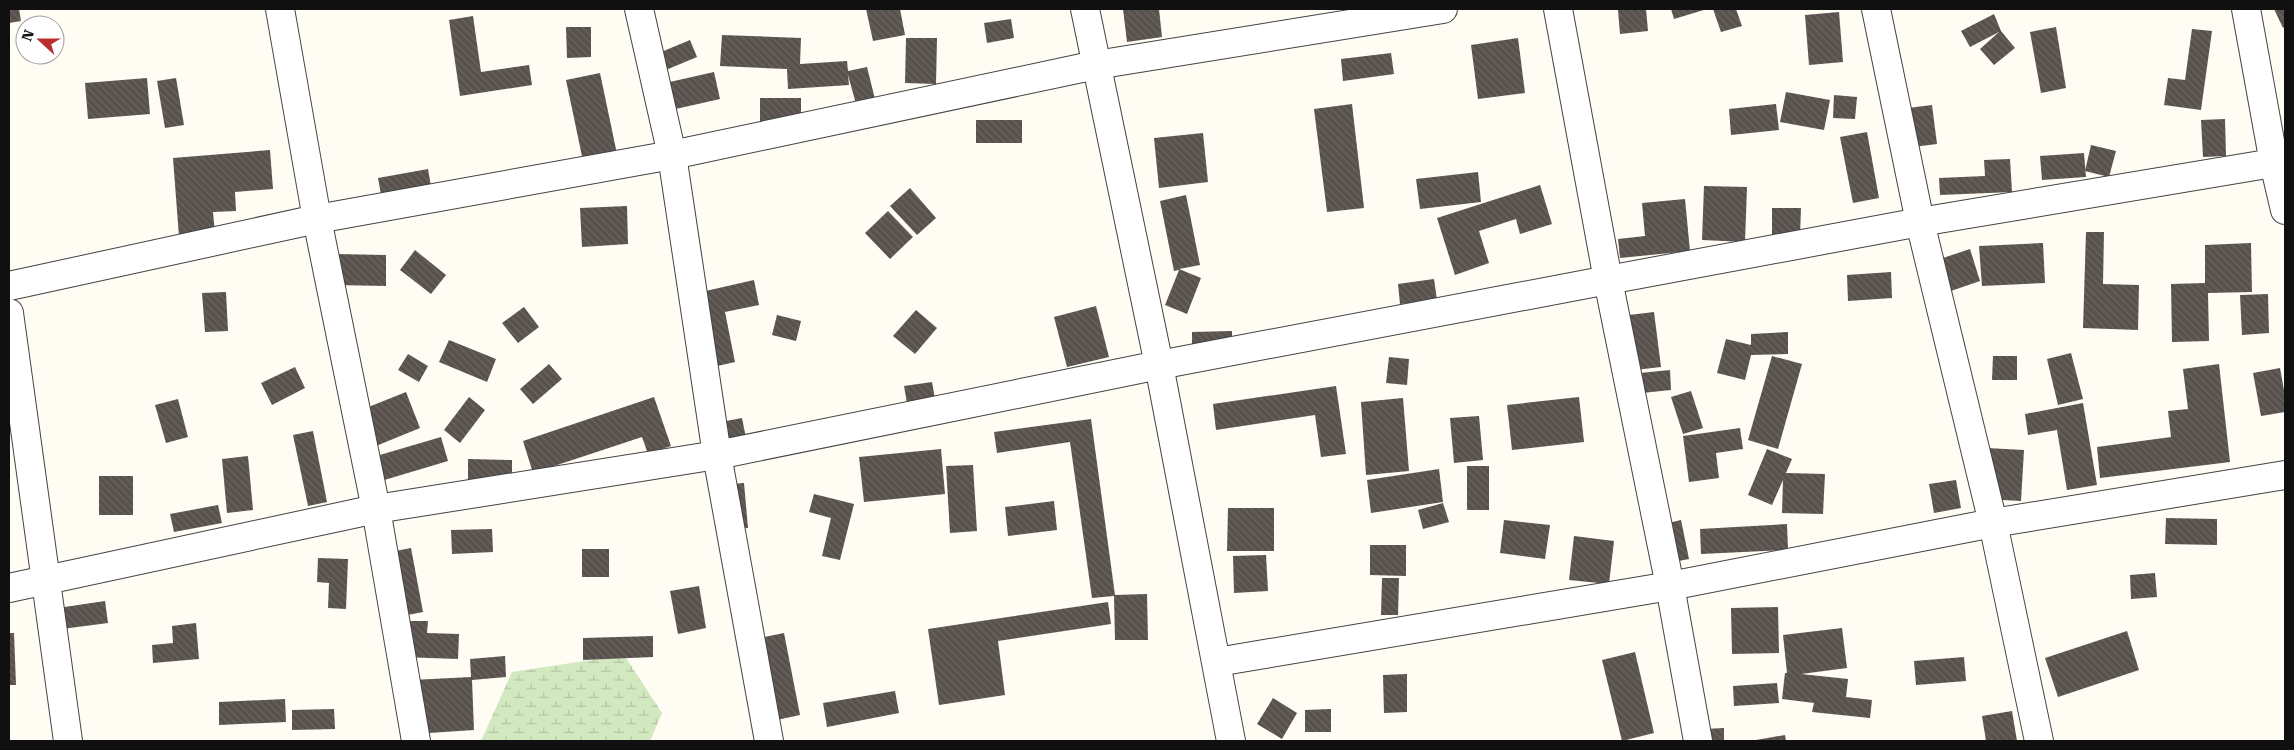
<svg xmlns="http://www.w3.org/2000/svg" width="2294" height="750" viewBox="0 0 2294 750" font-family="'Roboto Serif',serif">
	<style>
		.wetland { fill: url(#wetland-marsh) }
		.building { fill: url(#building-back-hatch) }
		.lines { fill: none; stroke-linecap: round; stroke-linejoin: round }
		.minor-casing { stroke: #434343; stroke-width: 30 }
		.tertiary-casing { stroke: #434343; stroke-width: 30 }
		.minor { stroke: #fff; stroke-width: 28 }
		.tertiary { stroke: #fff; stroke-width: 28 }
	</style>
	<defs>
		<pattern id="wetland-marsh" width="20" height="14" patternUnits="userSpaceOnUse" patternTransform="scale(1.25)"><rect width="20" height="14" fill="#d2e8be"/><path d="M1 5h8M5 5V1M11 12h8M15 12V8" fill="none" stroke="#b3c6a2"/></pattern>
		<pattern id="building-back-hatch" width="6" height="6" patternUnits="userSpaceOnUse" patternTransform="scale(1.25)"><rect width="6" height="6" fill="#58514d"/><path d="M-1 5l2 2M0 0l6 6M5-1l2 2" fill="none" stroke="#6b6562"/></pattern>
	</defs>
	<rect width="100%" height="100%" fill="#fefcf3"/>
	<path class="wetland" d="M624,655L662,713L650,741H481L512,672Z"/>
	<g class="building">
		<path d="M9,9H19L21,21L9,23Z"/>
		<path d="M866,9H900L905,35L873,41Z"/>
		<path d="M1123,9H1159L1162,37L1127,42Z"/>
		<path d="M1646,9L1648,31L1620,34L1618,10Z"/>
		<path d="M1671,9H1707L1674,19Z"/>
		<path d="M1713,9H1736L1742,26L1721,32Z"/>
		<path d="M2274,9H2285V26L2283,28Z"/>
		<path d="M1839,12L1843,62L1809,65L1805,15Z"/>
		<path d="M1994,14L2001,31L2015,48L1994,65L1980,49L1999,32L1970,47L1961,31Z"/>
		<path d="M473,16L481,72L529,65L532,85L460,96L449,20Z"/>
		<path d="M1011,19L1014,38L987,43L984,23Z"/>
		<path d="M566,27H591V57L567,58Z"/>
		<path d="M2056,27L2066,88L2041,93L2030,32Z"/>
		<path d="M2192,29L2212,31L2201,110L2164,105L2168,78L2185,80Z"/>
		<path d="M722,35L801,38L800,64L847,61L848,71L867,67L875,99L856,104L848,75L849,85L788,89L787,69L720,66Z"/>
		<path d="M906,38H937L936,84L905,83Z"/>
		<path d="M1518,38L1525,93L1478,99L1471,45Z"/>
		<path d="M690,40L697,57L661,72L654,55Z"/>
		<path d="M1391,53L1394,74L1343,81L1341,59Z"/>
		<path d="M714,72L720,99L658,113L652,86Z"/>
		<path d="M600,73L617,154L583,161L566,80Z"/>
		<path d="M147,78L150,114L88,119L85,83Z"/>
		<path d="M176,78L184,125L165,128L157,81Z"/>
		<path d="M1786,92L1830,100L1824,130L1780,122Z"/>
		<path d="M1834,95L1857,97L1855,119L1833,118Z"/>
		<path d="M760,98H801V122L760,121Z"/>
		<path d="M1352,104L1364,208L1327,212L1314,109Z"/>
		<path d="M1776,104L1779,130L1731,135L1729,109Z"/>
		<path d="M1932,105L1937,144L1913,147L1908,108Z"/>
		<path d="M2225,119L2226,156L2203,157L2201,120Z"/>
		<rect x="976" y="120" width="46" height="23"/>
		<path d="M1867,132L1879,198L1853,203L1840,137Z"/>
		<path d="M1203,133L1208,182L1159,188L1154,138Z"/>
		<path d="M2091,145L2116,151L2109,177L2085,171Z"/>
		<path d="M270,150L273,189L235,192L236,211L213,212L215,234L179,237L173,158Z"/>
		<path d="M2084,153L2086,177L2042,180L2040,156Z"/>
		<path d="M2010,159L2012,192L1940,195L1939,178L1985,176L1984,160Z"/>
		<path d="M428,169L432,192L382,200L378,178Z"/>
		<path d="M1478,172L1481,202L1420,209L1416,179Z"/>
		<path d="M1540,185L1552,224L1520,234L1516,219L1479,231L1489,263L1455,275L1437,218Z"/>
		<path d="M1704,186L1747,187L1745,242L1702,240Z"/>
		<path d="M910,188L936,218L917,235L890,206Z"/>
		<path d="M1186,195L1200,265L1179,269L1201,278L1187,314L1165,305L1179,270L1174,271L1160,201Z"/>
		<path d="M1685,199L1690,251L1620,258L1618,239L1645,236L1642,203Z"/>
		<path d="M627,206L628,244L582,247L580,208Z"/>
		<path d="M1772,208H1801L1800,236H1772Z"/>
		<path d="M888,211L913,237L890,259L865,233Z"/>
		<path d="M2086,232H2104L2103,284L2139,285L2138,330L2083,328Z"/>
		<path d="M2043,243L2045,283L1982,286L1979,246Z"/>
		<path d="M2251,243L2252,292L2208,293L2209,341L2172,342L2171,284L2205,283V245Z"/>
		<path d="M1970,249L1980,281L1951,291L1940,259Z"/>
		<path d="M415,250L446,275L431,294L400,270Z"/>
		<path d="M335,254L386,255V286L334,285Z"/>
		<path d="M1891,272L1892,298L1848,301L1847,275Z"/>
		<path d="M1434,279L1437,300L1400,304L1398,284Z"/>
		<path d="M754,280L759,305L725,312L735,362L704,369L688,295Z"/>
		<path d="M226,292L228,331L205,332L202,293Z"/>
		<path d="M2268,294L2269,333L2242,335L2240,295Z"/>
		<path d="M1096,306L1109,357L1067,367L1054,317Z"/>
		<path d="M524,307L539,327L518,343L502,323Z"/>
		<path d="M916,310L937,328L915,354L893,336Z"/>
		<path d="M1654,312L1661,367L1635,370L1629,315Z"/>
		<path d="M777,315L801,321L796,341L772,335Z"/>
		<path d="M1232,331V349L1192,350V332Z"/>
		<path d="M1788,332V354L1751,355L1745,380L1717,373L1726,339L1751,345V334Z"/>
		<path d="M449,340L496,359L487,382L439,362Z"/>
		<path d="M2071,353L2083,399L2058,405L2047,359Z"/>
		<path d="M408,354L428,366L419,382L398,370Z"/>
		<path d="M1772,356L1802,364L1778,449L1748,440Z"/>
		<path d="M1993,356H2017V380H1992Z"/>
		<path d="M1389,357L1409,359L1407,385L1386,383Z"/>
		<path d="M549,364L562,379L533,404L520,389Z"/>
		<path d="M2219,364L2230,462L2100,478L2097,447L2171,437L2168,411L2188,409L2183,369Z"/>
		<path d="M295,367L305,388L272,405L261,383Z"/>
		<path d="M2280,368L2285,396V412L2261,416L2253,373Z"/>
		<path d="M1670,370L1671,390L1642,393L1640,373Z"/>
		<path d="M932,382L936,404L908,409L904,386Z"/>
		<path d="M1336,386L1346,454L1321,457L1315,415L1216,430L1213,404Z"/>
		<path d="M1691,391L1703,428L1683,434L1671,397Z"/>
		<path d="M406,392L420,428L371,448L356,412Z"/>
		<path d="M469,397L485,410L460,443L444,430Z"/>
		<path d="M654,397L671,446L648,454L642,437L533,473L523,441Z"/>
		<path d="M1579,397L1584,442L1512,450L1507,405Z"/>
		<path d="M1403,398L1409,471L1366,475L1361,402Z"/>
		<path d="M178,399L188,437L166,443L155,405Z"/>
		<path d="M2083,403L2097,485L2067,490L2057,430L2028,435L2025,414Z"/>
		<path d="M1479,416L1483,460L1454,463L1450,418Z"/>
		<path d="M742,418L746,438L719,443L715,423Z"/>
		<path d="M1091,419L1115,595L1147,594L1148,640H1115L1114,596L1092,598L1070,442L997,453L994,432Z"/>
		<path d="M1740,428L1743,449L1716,453L1719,478L1689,482L1683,436Z"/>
		<path d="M313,431L327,502L308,506L293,435Z"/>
		<path d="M441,437L448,461L381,481L373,457Z"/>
		<path d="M1987,448L2024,450L2021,501L1984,499Z"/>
		<path d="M941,449L945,494L864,502L859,457Z"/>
		<path d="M1767,449L1792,459L1786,473L1825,474L1823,514L1782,513L1783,480L1772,505L1748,495Z"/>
		<path d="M248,456L253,510L227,513L222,459Z"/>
		<path d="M468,459L512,460V483H468Z"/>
		<path d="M973,465L977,531L950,533L946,466Z"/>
		<rect x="1467" y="466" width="22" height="44"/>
		<path d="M1439,469L1443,502L1371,513L1367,480Z"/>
		<rect x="99" y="476" width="34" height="39"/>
		<path d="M1956,480L1961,508L1934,513L1929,484Z"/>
		<path d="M744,483L748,528L723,530L720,485Z"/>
		<path d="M814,494L854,504L840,560L822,556L831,518L809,512Z"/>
		<path d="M1054,501L1057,530L1008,536L1005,507Z"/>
		<path d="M1443,503L1449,522L1423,529L1418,510Z"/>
		<path d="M218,505L222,523L174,532L170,514Z"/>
		<path d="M1228,508H1274V551H1227Z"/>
		<path d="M2166,518L2217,519V545L2165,544Z"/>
		<path d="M1504,520L1550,525L1545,559L1500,553Z"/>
		<path d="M1681,520L1689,559L1663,564L1656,526Z"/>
		<path d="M1787,524L1788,550L1701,554L1700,529Z"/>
		<path d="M492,529L493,552L452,554L451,530Z"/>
		<path d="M1574,536L1614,541L1609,584L1569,580Z"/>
		<path d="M1370,545H1406V576L1370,575Z"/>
		<path d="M411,548L423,612L397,617L385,553Z"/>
		<rect x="582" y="549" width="27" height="28"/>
		<path d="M1266,555L1268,591L1234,593L1233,556Z"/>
		<path d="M318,558L348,559L346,609L328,608L329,583L317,582Z"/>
		<path d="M2155,573L2157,597L2131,599L2130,575Z"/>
		<path d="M1382,578H1399L1398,615H1381Z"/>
		<path d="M699,586L706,628L678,634L670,591Z"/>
		<path d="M105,601L108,623L62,629L58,608Z"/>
		<path d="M1108,602L1111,624L998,641L1005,695L939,705L928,629Z"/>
		<path d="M1778,607L1779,653L1732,654L1731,608Z"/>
		<path d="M403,621H428L427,633L459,634L458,659L401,657Z"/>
		<path d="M196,623L199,659L153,663L152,645L173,643L172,626Z"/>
		<path d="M1842,628L1847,668L1801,674L1848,679L1846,697L1872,700L1870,718L1812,712L1814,703L1782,699L1785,673H1787L1783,635Z"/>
		<path d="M2127,631L2139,670L2058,697L2045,658Z"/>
		<path d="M9,633H14L16,685H9Z"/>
		<path d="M784,633L800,715L772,721L755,639Z"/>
		<path d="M653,636V657L583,660V638Z"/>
		<path d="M1635,652L1654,733L1622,741L1602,660Z"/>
		<path d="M505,656L506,677L472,680L474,730L414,734L412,680L471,677L470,659Z"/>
		<path d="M1964,657L1966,681L1916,685L1914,661Z"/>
		<path d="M1407,674V712L1384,713L1383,675Z"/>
		<path d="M1777,683L1779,703L1734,706L1733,686Z"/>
		<path d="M895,691L899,713L827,727L823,703Z"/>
		<path d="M1273,698L1297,713L1282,739L1257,724Z"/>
		<path d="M285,699L286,722L219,725V702Z"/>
		<path d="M334,709L335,729L292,730V710Z"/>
		<path d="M1331,709V732H1305V710Z"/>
		<path d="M2012,711L2017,741H1986L1982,716Z"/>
		<path d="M1724,728V741H1705L1704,729Z"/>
		<path d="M1785,735L1786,741H1756V740Z"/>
	</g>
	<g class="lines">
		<defs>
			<g id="minor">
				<path d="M280,9L317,219L376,509L416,741"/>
				<path d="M639,9L672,155L717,455L769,741"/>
				<path d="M1558,9L1608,280L1670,586L1698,741"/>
				<path d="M1876,9L1920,222L1993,523L2039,741"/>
				<path d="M2246,9L2274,163L2285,210"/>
				<path d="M9,286L317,219L672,155L1096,65L1443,9"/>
				<path d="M9,313L68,741"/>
				<path d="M9,588L376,509L717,455L1159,365L1608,280L1920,222L2285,161"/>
				<path d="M1217,662L1670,586L1993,523L2285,475"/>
			</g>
			<path id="tertiary" d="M1085,9L1159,365L1231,741"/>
		</defs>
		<use href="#minor" class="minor-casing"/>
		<use href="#tertiary" class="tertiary-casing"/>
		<use href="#minor" class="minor"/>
		<use href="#tertiary" class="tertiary"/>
	</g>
	<rect width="2294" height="750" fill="none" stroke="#101010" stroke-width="20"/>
	<g transform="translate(40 40) rotate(291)"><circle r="24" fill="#ffffff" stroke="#9f9f9f"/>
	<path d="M0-4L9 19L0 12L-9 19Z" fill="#b92f31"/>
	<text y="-8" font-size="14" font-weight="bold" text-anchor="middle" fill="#101010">N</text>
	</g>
</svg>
